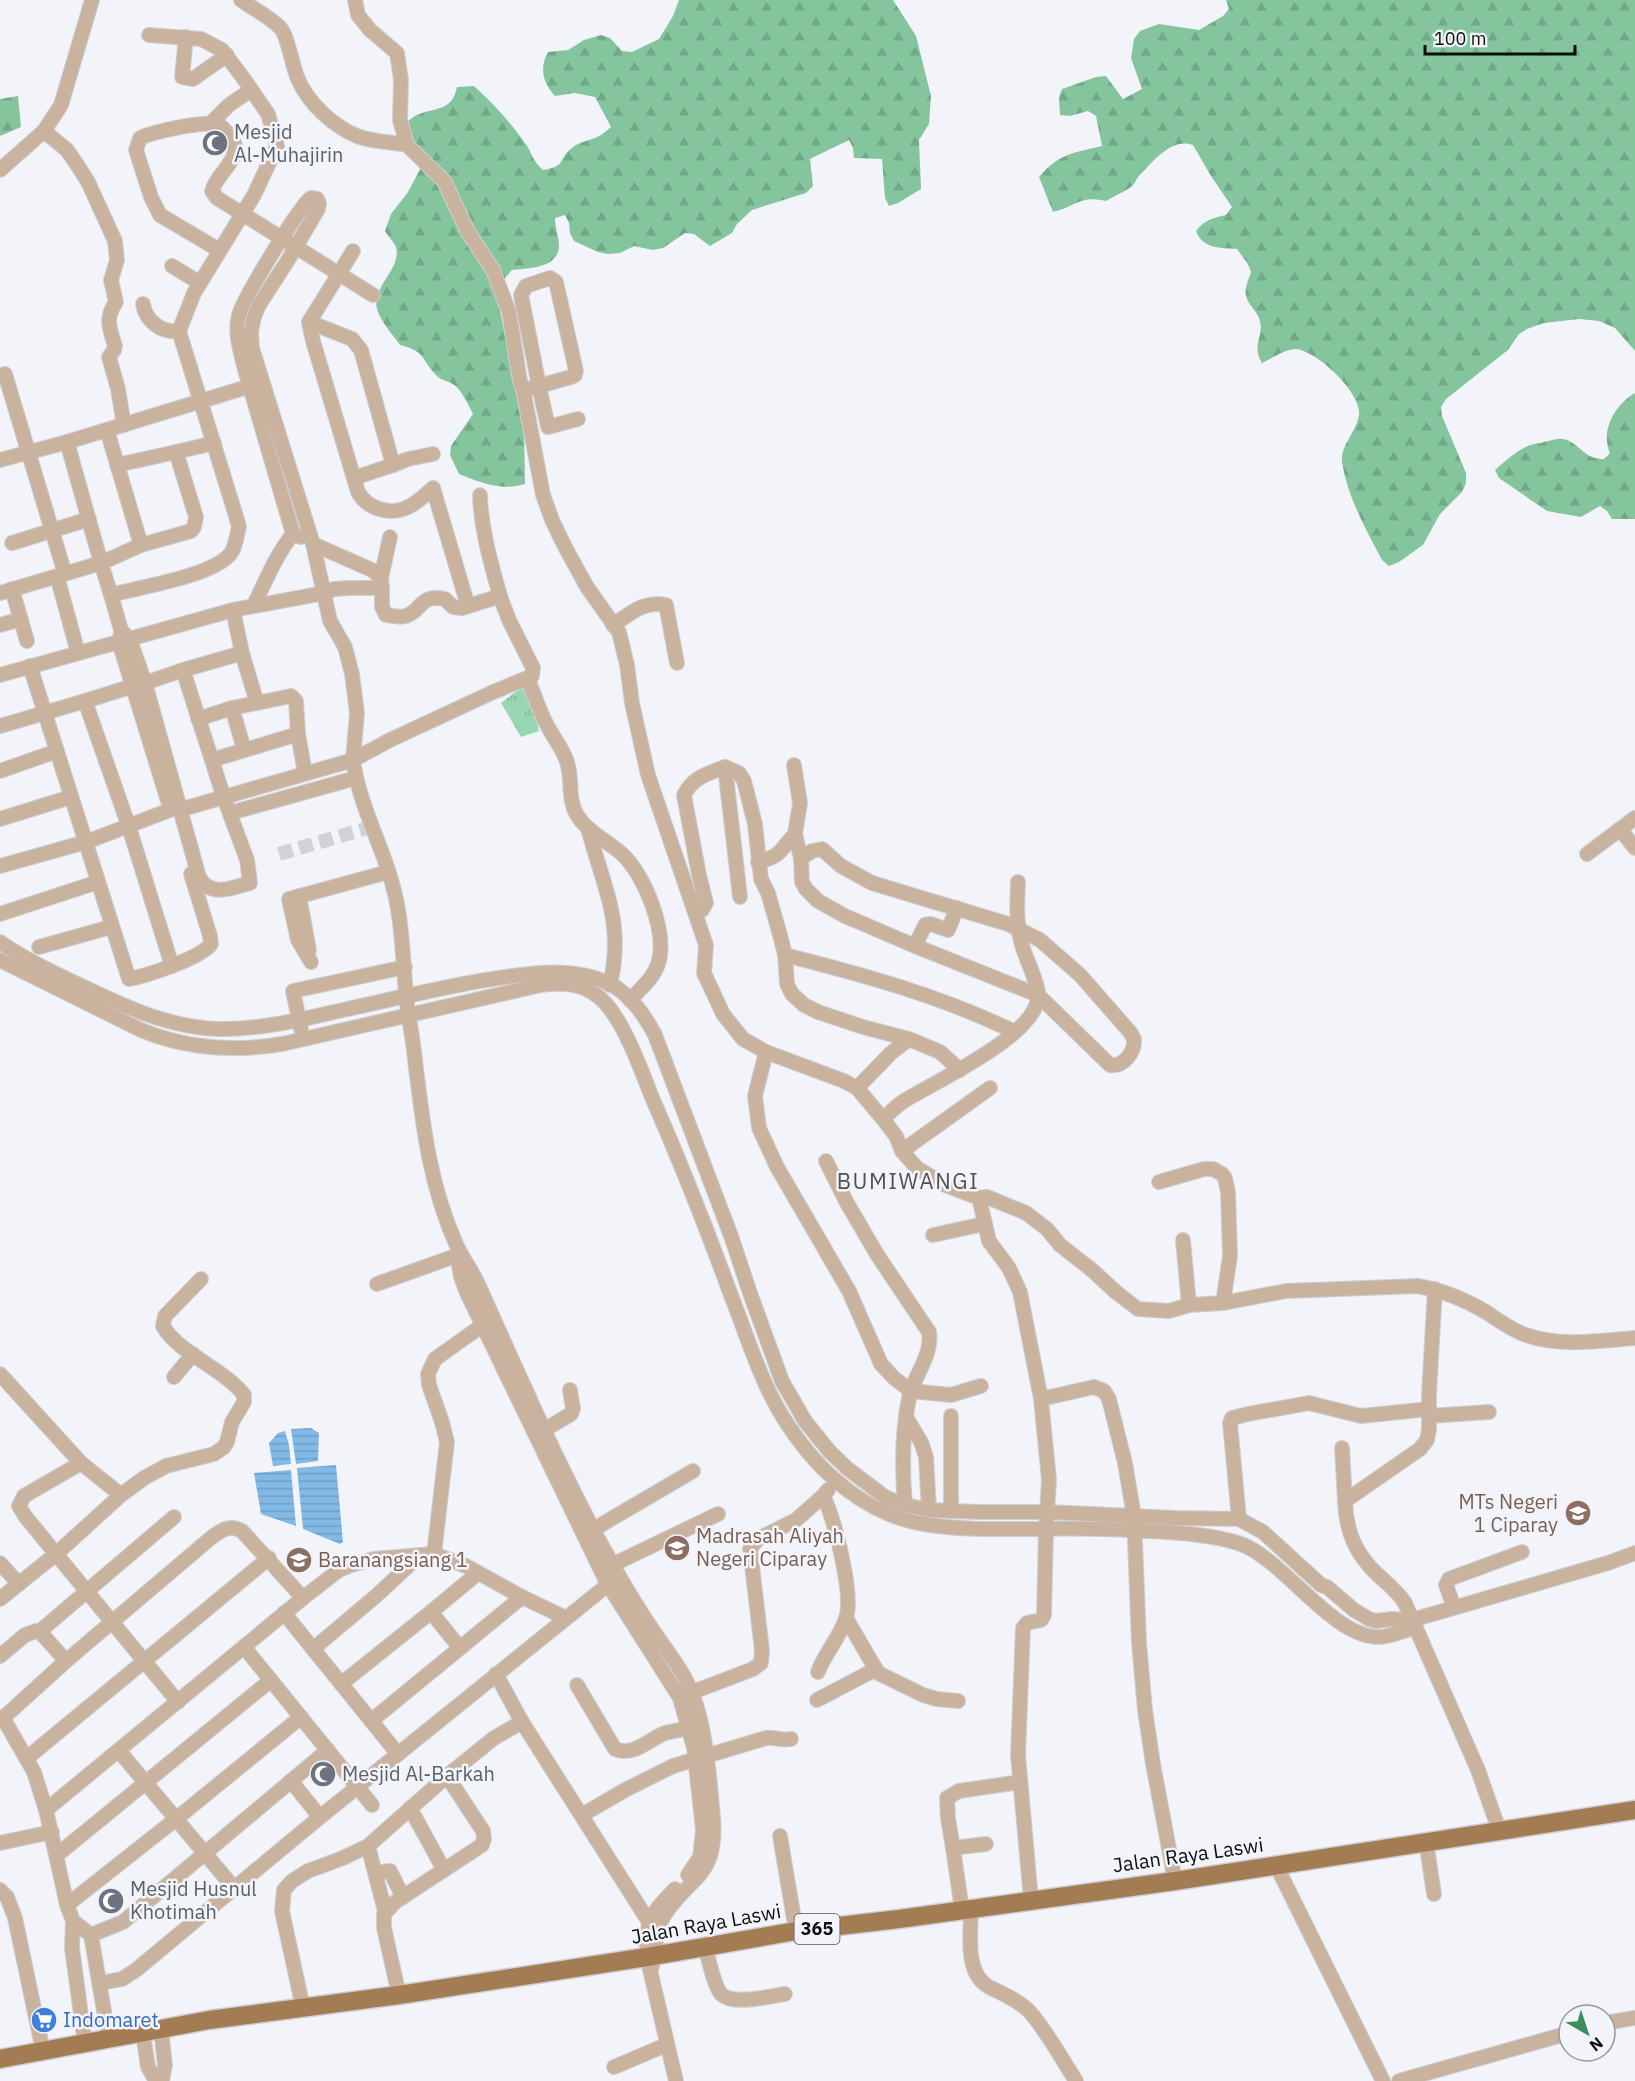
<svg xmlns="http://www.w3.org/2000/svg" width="1635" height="2081" viewBox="0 0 1635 2081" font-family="'IBM Plex Sans',sans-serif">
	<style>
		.grass { fill: url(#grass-tufts) }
		.forest { fill: url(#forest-firs) }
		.water { fill: url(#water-rules) }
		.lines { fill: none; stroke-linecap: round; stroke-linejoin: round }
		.minor-tunnel { stroke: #d0d2d6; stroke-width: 14; stroke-dasharray: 14 7; stroke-linecap: butt }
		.minor-casing { stroke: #cecfd4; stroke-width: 16 }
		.major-casing { stroke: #cecfd4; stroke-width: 21 }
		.minor { stroke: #cab39e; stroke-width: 14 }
		.major { stroke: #a47c54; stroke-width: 18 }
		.labels { text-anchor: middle; stroke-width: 5; stroke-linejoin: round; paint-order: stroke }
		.shield { fill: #f3f4f9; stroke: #525355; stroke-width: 1.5 }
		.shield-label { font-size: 18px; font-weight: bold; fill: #0d0e0f }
		.worship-label { font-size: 20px; fill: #5b616d; stroke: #f3f4f9; text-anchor: start }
		.education-label { font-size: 20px; fill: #785e54; stroke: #f3f4f9; text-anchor: start }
		.street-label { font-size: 20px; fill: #0d0e0f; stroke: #f3f4f9 }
		.shop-label { font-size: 20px; fill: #366cbe; stroke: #f3f4f9; text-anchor: start }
		.quarter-label { font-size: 22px; letter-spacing: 1.5px; fill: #505155; stroke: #f3f4f9 }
	</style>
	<defs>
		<pattern id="grass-tufts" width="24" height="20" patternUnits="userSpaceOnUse" patternTransform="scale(1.5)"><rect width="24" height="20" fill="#99d7b2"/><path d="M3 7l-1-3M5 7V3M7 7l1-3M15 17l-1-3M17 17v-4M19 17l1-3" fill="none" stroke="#83b798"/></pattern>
		<pattern id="forest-firs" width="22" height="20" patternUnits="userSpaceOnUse" patternTransform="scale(1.5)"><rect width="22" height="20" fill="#84c59e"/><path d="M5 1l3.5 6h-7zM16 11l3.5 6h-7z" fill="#71a887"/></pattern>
		<pattern id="water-rules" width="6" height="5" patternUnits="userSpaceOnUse" patternTransform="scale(1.5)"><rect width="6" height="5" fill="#83b9e7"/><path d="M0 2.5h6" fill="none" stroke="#709ec5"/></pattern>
	</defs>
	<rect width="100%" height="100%" fill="#f3f4f9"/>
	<path class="grass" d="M527,686L533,700L539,731L521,737L501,703L518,690Z"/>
	<g class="forest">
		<path d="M679,0H893L916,36L931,96L929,124L919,140L921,189L898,203L889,206L885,198L882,159L854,158L853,148L849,140L810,159L813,186L806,193L752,210L737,224L732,233L710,246L694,234L685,233L663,248L653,250L634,246L620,253L608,254L598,252L574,241L570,233L569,223L565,215L555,218C555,228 559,237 559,246C558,269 528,268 512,270L499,285L498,301L524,426L525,484C500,491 482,483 459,474L450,455L451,446L473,414C468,404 461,388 451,383C445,380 440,380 435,374C420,357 426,352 400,345C393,335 380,321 377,309C371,287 402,269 396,247C394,242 388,236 385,231L391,214L408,192L425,160L401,127C406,123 411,118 417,115C435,107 452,112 457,87L474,86C494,104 510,122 525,143C533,154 531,159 543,170C568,166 557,159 572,148C579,142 587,141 595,138C601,136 606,131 611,127L595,97L575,93L555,96C543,83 539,68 548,52L568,50L584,40L601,35L610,38L622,51L632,52L659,39L673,16Z"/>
		<path d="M1226,0H1635V351L1615,328L1599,321L1579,319L1544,323L1527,329L1519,334L1508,350L1446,399L1441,407L1442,416L1466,473V483L1462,492L1440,514L1423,545L1399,562L1389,566L1382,560C1365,528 1348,498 1342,462C1340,446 1357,431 1359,415C1362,393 1317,351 1296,349C1285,349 1271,359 1262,363C1251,345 1264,337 1260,321C1258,312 1248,305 1246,296C1244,288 1249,279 1251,272L1248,264L1237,249C1220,248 1203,249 1196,231C1204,220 1213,218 1226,215L1232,207L1211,176L1193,145C1172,137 1153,161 1139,176C1136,179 1135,184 1131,187C1124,192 1114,196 1106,201C1079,195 1076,207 1053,212L1039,177C1060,153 1073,153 1102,146L1096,116L1088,111L1070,116L1060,115L1059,97L1062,89L1096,77L1106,76L1123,99L1142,89L1131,58L1134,39L1140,31L1159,24L1199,30L1223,16L1229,9Z"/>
		<path d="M18,96L21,127L0,136V99Z"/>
		<path d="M1635,393V519H1612L1607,511L1600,506L1581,517L1547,511L1499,478L1495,470C1506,461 1520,447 1534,444C1543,442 1535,445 1544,442C1554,440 1561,436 1571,442C1584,450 1587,459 1604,459L1610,453C1600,430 1615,405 1635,393Z"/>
	</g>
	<g class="water">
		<path d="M311,1428L319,1433L318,1461L296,1464L291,1429Z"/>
		<path d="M285,1431L289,1445L291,1464L273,1466L269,1443L278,1433Z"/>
		<path d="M336,1465L343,1542L340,1544L303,1529L297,1468Z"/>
		<path d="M291,1470L296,1526L261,1514L254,1473Z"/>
	</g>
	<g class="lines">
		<path class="minor-tunnel" d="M279,854L371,827"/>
		<defs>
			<g id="minor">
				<path d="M241,0C252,8 275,20 282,30C289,41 292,66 298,79C308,103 333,126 357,136C372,142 392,142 407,145"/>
				<path d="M355,0L358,15L370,30L397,53L401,80L400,120L407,145L444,181L468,232L493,270L509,312L520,381L523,389L543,495L552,520L564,545L587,587L619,632L627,665L632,703L648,775L706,945L704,973L723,1014L743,1039L766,1052L844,1081L857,1088L883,1119L896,1136L902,1151L917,1168L945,1185L979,1198L987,1197L1026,1213L1047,1229L1060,1245L1092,1270L1117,1293L1138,1309L1169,1311L1189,1305L1223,1303L1286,1291L1418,1286C1442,1290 1464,1299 1486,1312C1498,1320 1511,1330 1526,1335C1560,1347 1599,1341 1635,1338"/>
				<path d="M149,35L201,39L222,50L244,79L268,114L277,146L254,195L194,293L179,331L239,526C237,534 236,546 231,553C214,576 140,587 111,595L121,630L130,640L145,683L199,877C210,898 232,888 250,883L247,860L224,798L183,670L242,653L233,610"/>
				<path d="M186,37L182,77L193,79L227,55"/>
				<path d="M210,124L229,105L251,90"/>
				<path d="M44,131L67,150L78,166L88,182L115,241L117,260L111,280L116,302C105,318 109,327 115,346L114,350L109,357L118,389L124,425"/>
				<path d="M0,170L44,131L61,105L92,0"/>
				<path d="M219,250L160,215L151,197L136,150L140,138C153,132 205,120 218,125C224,127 227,133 231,138C234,142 236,145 235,151C232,166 216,176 212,191L217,198L373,295"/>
				<path d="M353,251L309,322L313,341L358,492C368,510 392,516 410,506C418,502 426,494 433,488L468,606"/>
				<path d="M172,266L200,283"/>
				<path d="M550,278L556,282L576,371L575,375L571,377L539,386L521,295L526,286Z"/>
				<path d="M143,304C146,322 162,333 179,331"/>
				<path d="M309,322L352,339L361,350L393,465L408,459L433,454"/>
				<path d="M5,374L65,574"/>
				<path d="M531,388L539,386L548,427L578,419"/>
				<path d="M107,430L141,545L191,531L194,527L196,517L176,452L214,443"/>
				<path d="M67,442L257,384"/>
				<path d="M0,460L67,442L101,563L141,545"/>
				<path d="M117,465L176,452"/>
				<path d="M354,478L393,465"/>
				<path d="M480,495C481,530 491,563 500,596"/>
				<path d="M12,543L89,519"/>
				<path d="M313,544L372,570L381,578L382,588"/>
				<path d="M57,576L78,653"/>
				<path d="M381,578L390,537"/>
				<path d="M12,589L27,641"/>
				<path d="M0,593L101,563L111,595"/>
				<path d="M254,605C266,580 276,555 293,534L301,537"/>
				<path d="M0,625L21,619"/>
				<path d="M613,625C631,613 645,600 666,605L677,663"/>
				<path d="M121,633L119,642L168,801"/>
				<path d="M242,653L257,703L291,696L296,701L298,734L305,773"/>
				<path d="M30,666L129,979C146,976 201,958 211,944L210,936L191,874"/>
				<path d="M0,675L233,610L324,593L334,589L349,588H382V607L386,615C393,616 400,618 406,616C423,610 419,594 445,599L453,607L462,608L500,596L509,620L533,668L532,676L491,693L390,740L353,760C360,811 388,854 397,904C403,934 403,964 406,995C408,1016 413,1038 415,1060C423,1125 429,1183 456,1244C462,1258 472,1270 478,1284C516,1368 552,1452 595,1533C613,1566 631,1598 652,1629C666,1650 684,1671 693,1696C706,1730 710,1782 713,1818C718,1880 688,1875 662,1919C654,1934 657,1953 651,1969"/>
				<path d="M528,679C534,694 539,710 547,725C553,737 563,749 567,762C573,780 567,798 577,815C587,832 608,841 622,854C645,875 668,933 658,964C653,979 640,989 630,1000"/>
				<path d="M145,683L183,670"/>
				<path d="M133,686L85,701L129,827L172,966"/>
				<path d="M198,719L232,708"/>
				<path d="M0,726L85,701"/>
				<path d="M244,749L232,708L257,703"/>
				<path d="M212,760L298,734"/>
				<path d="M794,765L800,803L795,834"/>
				<path d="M725,767L740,897"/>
				<path d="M0,771L57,751"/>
				<path d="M179,810L353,760L357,713L352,674L345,647L330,621L313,544L252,348L251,332L254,317L259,305L288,260L318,209L319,203L317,199L311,198C300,205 243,299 239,315C234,333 241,353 245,370L293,534"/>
				<path d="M230,813L356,778"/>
				<path d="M0,819L71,797"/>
				<path d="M588,828C603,887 625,922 610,985"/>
				<path d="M1620,829L1635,848"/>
				<path d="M1587,854L1635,818"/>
				<path d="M758,862C782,856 779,851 795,834L801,858L802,882L806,889L818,901L845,916L915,946L1038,995L1110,1065C1124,1067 1135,1052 1134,1039L1130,1032L1080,975L1040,940L1008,924L872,883L841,866L822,849L812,851L801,858"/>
				<path d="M0,866L86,842L170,810"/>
				<path d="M299,896L309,950"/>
				<path d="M696,913L702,910L706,903L699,875L684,795C693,777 707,774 725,767L739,773L744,781L755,824L761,879L768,893L780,935L785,955L787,984L792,994L804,1005L818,1012L863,1027L909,1039"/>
				<path d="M0,914L98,882"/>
				<path d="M0,942C28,961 58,975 88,989C130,1009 170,1027 217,1029C257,1030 295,1021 334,1012C384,1001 434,989 485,980C526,974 571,965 610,984C630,994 645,1016 655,1035L731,1236L751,1296L782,1381L805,1421L830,1452L848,1469L885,1497L905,1505L929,1510L978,1512H1048L1175,1518L1239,1519L1263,1532L1321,1585L1327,1587L1354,1610L1369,1619L1376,1621L1392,1619L1412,1620L1608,1563L1635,1553"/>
				<path d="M915,946L925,925L931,924L948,930L957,908"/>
				<path d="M39,947L111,927"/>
				<path d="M785,955C864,975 941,996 1015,1032"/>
				<path d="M0,960L141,1030C187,1049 233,1052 282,1044L541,985C562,982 582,983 599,997C622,1016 640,1067 651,1095C679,1159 705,1224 729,1290C747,1335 761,1385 788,1425C821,1475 869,1517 930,1525C964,1530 1000,1529 1035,1529C1072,1528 1109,1529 1146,1531C1176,1532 1209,1534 1238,1543C1283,1557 1331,1638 1380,1637C1392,1636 1404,1631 1416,1627"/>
				<path d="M311,962L298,940L289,899L388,872"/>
				<path d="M301,1029L293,991L405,967"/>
				<path d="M766,1052L755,1096L759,1128L777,1167L849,1291L881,1364L894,1378L911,1391L951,1395L981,1386"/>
				<path d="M857,1088L891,1053L909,1039L940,1052L960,1070"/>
				<path d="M883,1119C890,1113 896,1106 904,1101C934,1082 1036,1036 1038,997C1039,983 1026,960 1022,945C1016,925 1017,903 1018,882"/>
				<path d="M902,1151L990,1088"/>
				<path d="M826,1161L847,1203L878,1256L929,1332C933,1355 914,1375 909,1398C902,1432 902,1470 905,1505"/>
				<path d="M1159,1182L1204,1169H1213L1222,1174L1225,1178L1228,1192L1230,1256L1223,1303"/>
				<path d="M979,1198L989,1241L1009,1268L1020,1292L1041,1399L1094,1387L1104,1391L1109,1399L1125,1463L1134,1516L1139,1643L1145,1710L1153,1764L1175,1881"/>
				<path d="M933,1235L984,1224"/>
				<path d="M1183,1240L1189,1305"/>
				<path d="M457,1254L461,1277L467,1293L607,1583L680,1698L694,1748L703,1830L700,1857L688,1875"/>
				<path d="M377,1284L461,1254"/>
				<path d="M1435,1289L1429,1394V1429L1427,1440L1420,1449L1345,1501C1346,1532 1356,1555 1379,1576C1388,1584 1398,1592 1405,1603L1478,1770L1499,1830"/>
				<path d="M0,1374L81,1463"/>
				<path d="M174,1377L193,1354"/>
				<path d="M1429,1416L1489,1412"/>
				<path d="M906,1417L921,1442L926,1457L929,1510"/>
				<path d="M544,1430L571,1414L573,1409L570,1390"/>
				<path d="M1342,1448L1345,1501"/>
				<path d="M121,1495L56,1554L25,1516L19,1506L24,1496L81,1463L121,1495L144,1478L166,1466L214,1454L224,1447L227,1442L232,1422L244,1402V1395C224,1369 178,1353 163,1326L165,1316L201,1279"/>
				<path d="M951,1511V1416"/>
				<path d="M1239,1519L1230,1423L1232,1418L1248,1414L1309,1403L1361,1416L1429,1409"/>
				<path d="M594,1529L693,1471"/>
				<path d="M434,1554L447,1442L442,1422L429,1385L428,1374L435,1359L487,1322"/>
				<path d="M0,1563L19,1584"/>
				<path d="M612,1565L718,1514"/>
				<path d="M0,1599L56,1554L178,1702"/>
				<path d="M1454,1607L1446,1585L1449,1579L1522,1552"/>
				<path d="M284,1613L398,1754"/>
				<path d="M846,1618L878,1673L923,1695L937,1699L958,1701"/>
				<path d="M39,1632L174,1517"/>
				<path d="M244,1647L372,1805"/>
				<path d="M460,1648L522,1597"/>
				<path d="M313,1649L376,1596L420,1555"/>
				<path d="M0,1656L25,1635L36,1631L41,1633L66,1661"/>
				<path d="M818,1672C825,1653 840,1637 846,1618C854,1595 834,1517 823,1496L828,1490"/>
				<path d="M496,1674L522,1722"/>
				<path d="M341,1684L431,1612"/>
				<path d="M577,1685L615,1749C633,1757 648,1740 665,1733C672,1731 681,1730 689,1728"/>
				<path d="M685,1695L753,1669L761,1663L762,1650L750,1549L758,1539L796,1520L823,1496"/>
				<path d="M817,1700L876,1669"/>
				<path d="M371,1721L460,1648L431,1612L478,1573"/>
				<path d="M119,1751L234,1888"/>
				<path d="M27,1758L269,1558"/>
				<path d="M291,1781L320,1817"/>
				<path d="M410,1808L444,1870"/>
				<path d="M46,1810L34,1772L3,1718L66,1661L212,1537C222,1530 230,1524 242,1531L303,1598"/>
				<path d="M582,1815L625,1790L673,1766L766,1738C776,1737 782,1741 791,1739"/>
				<path d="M780,1836L796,1931"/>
				<path d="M1426,1841L1434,1894"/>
				<path d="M0,1843L52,1832"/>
				<path d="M368,1846L385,1911"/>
				<path d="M953,1848L948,1818L947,1798L959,1791L1020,1782"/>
				<path d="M57,1855L271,1680"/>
				<path d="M1276,1865L1383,2081"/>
				<path d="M375,1873L390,1871L403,1897"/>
				<path d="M675,1889C649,1916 646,1920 647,1957L676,2081"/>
				<path d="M0,1890L7,1897L15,1918L43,2051"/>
				<path d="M1031,1900L1018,1755L1023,1628L1027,1623L1041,1620L1044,1615L1046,1529L1049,1480L1041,1399"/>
				<path d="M67,1905L176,1819L301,1717"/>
				<path d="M971,1909C971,1933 964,1973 989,1987C1003,1994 1018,2000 1029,2011C1047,2031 1061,2058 1076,2081"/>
				<path d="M962,1910L953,1848L986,1844"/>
				<path d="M73,1921L91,1935L109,2040"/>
				<path d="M91,1935L123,1922L328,1750"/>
				<path d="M705,1946C708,1957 714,1986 721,1994C733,2006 770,1996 785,1994"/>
				<path d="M100,1983L122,1979L136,1970L320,1817L615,1579"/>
				<path d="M399,1995L384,1928V1914L395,1902L482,1845L484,1839L483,1831L447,1776L494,1738L522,1722L649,1922"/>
				<path d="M303,2008L282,1911L284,1890L292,1881L308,1871L343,1858L368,1846L447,1776"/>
				<path d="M1605,2023L1635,2018"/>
				<path d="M161,2030L165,2065L162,2081"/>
				<path d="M143,2034L148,2067L156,2081"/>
				<path d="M85,2044L72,1948L73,1921L67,1905L46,1810L303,1598L339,1570L351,1565L374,1559L434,1554L466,1566L522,1597L566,1618"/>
				<path d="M614,2067L666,2045"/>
				<path d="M1399,2081L1569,2033"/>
			</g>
			<path id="major" d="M0,2059L209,2020L399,1995L647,1957L796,1931L899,1919L1175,1881L1635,1810"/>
		</defs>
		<use href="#minor" class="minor-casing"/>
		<use href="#major" class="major-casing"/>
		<use href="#minor" class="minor"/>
		<use href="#major" class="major"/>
	</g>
	<defs>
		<symbol id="mosque-disc" viewBox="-11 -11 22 22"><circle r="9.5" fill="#6b7280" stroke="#f3f4f9"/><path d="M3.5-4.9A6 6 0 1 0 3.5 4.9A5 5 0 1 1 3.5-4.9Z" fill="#fff"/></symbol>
		<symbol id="school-disc" viewBox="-11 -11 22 22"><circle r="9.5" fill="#8d6e63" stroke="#f3f4f9"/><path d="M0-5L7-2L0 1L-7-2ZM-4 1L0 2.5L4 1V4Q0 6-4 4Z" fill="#fff"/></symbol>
		<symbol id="supermarket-disc" viewBox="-11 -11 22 22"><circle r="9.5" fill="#3f7fe0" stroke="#f3f4f9"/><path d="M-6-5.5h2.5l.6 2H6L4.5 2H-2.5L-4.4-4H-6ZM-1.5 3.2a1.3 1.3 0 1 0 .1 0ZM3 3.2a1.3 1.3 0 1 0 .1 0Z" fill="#fff"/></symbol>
	</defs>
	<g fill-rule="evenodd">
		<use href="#mosque-disc" x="200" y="128" width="30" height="30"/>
		<use href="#school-disc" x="1563" y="1498" width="30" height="30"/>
		<use href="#school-disc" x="662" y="1533" width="30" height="30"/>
		<use href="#school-disc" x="284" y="1545" width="30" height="30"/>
		<use href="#mosque-disc" x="308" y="1759" width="30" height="30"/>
		<use href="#mosque-disc" x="96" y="1886" width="30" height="30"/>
		<use href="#supermarket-disc" x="29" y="2005" width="30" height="30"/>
	</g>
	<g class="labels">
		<rect class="shield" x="794.5" y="1914" width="45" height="30" rx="4.5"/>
		<g class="shield-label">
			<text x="817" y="1935">365</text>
		</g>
		<g class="worship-label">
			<text x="234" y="139">Mesjid<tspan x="234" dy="23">Al-Muhajirin</tspan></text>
			<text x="342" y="1781">Mesjid Al-Barkah</text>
			<text x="130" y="1896">Mesjid Husnul<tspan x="130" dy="23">Khotimah</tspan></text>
		</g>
		<g class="education-label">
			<text x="1558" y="1509" text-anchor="end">MTs Negeri<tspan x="1558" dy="23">1 Ciparay</tspan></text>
			<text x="696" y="1543">Madrasah Aliyah<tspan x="696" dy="23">Negeri Ciparay</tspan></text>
			<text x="318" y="1567">Baranangsiang 1</text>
		</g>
		<g class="street-label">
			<text transform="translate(1188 1855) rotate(-8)" y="7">Jalan Raya Laswi</text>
			<text transform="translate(706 1924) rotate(-10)" y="7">Jalan Raya Laswi</text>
		</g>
		<g class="shop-label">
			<text x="63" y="2027">Indomaret</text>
		</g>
		<g class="quarter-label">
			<text x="908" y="1189">BUMIWANGI</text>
		</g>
	</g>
	<g transform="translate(1587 2033) rotate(141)"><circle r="28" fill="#f3f4f9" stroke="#97989b" stroke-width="1.5"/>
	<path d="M0-4.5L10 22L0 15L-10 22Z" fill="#3b8c5e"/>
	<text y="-9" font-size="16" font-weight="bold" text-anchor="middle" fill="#0d0e0f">N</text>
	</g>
	<path d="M1425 45v9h150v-9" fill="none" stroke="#0d0e0f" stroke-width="3"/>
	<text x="1434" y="45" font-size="18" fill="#0d0e0f" stroke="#f3f4f9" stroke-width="4.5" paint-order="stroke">100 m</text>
</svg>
